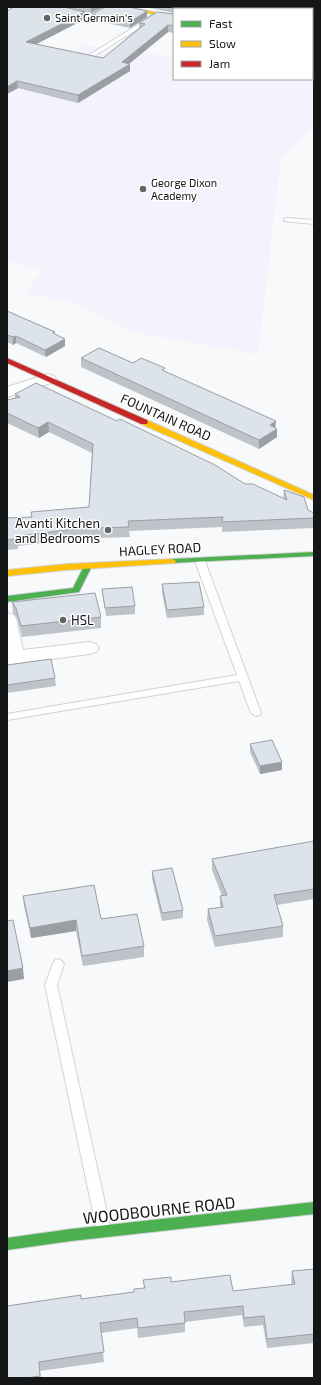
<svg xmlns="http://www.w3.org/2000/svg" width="321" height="1385" viewBox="0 0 321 1385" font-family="'Exo 2',sans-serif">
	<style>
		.education { fill: #f3f2fd }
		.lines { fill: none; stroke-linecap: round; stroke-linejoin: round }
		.lane-casing { stroke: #d1d3d4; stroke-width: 2 }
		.street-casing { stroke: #d1d3d4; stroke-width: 2 }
		.fast-casing { stroke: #d1d3d4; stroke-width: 2 }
		.slow-casing { stroke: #d1d3d4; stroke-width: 2 }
		.jam-casing { stroke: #d1d3d4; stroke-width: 2 }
		.lane { fill: #fefefe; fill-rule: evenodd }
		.street { fill: #fefefe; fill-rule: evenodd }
		.fast { fill: #4caf50; fill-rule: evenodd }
		.slow { fill: #ffc107; fill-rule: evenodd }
		.jam { fill: #c62828; fill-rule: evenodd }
		.wall { fill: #bec3c9 }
		.shaded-wall { fill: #9b9fa4 }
		.building { fill: #dde3ea; stroke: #9b9fa4 }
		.poi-dot { fill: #646567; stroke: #fff; stroke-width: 1.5 }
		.labels { text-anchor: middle; stroke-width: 3; stroke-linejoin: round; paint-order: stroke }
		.far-poi-label { font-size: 11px; fill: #151617; stroke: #fff; text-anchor: start }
		.street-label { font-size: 13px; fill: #151617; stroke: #fff }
		.poi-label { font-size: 13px; fill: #151617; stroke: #fff; text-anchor: end }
		.near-street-label { font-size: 16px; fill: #151617; stroke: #fff }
	</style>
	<rect width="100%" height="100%" fill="#f7f9fb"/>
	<path class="education" d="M7,44L65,56L84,45L174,57V79H312V77H314V126L281,158L258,354L131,332L79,304L26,293L43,270L7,261Z"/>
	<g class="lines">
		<defs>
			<g id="lane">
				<path d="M42,7H52L91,15L106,7H113L92,19Z"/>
				<path d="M150,17L153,19L152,20L91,58L86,57Z"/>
				<path d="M286,218L314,220V224L284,221V219Z"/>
				<path d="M200,558L205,561L261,713L260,715L256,716L251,713L239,681L7,720V714L237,675L195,561Z"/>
				<path d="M58,959L62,961L64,964L57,985L111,1231L109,1236L104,1237L99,1236L97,1231L45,985L54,961Z"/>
			</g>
			<g id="street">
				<path d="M48,374L54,376L56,379L54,382L7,397V387Z"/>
				<path d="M7,613L14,615L16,619L23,650L89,642L96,644L99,648L96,652L89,654L7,665Z"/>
			</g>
			<g id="fast">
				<path d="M314,552V556L172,563L168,561L172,559Z"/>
				<path d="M85,564H91L92,566L79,592L7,602V596L73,588Z"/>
				<path d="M314,1202V1214L71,1241L7,1250V1238L71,1229Z"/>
			</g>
			<g id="slow">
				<path d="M116,7H126L174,16V18Z"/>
				<path d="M141,420H147L314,495V500L141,424Z"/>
				<path d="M172,559L176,561L175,563L67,570L7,576V570L67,564Z"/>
			</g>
			<path id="jam" d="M7,358L147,420L148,422L147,424H141L7,363Z"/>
		</defs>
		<use href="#lane" class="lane-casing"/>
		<use href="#street" class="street-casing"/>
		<use href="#fast" class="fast-casing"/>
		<use href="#slow" class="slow-casing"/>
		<use href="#jam" class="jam-casing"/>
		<use href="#lane" class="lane"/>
		<use href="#street" class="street"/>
		<use href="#fast" class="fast"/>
		<use href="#slow" class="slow"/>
		<use href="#jam" class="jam"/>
	</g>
	<g class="wall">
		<path d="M14,7H103L91,13L85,12V19L36,44L103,58L139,28V23L174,14V33L168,32L129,63L130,71L78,103L18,88L7,94Z"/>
		<path d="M145,7H214V9H174V13Z"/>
		<path d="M312,12L314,13V32L312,31Z"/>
		<path d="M92,14L147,17L130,28L93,20Z"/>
		<path d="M312,33L314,34V51H312Z"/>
		<path d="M7,311L55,332V334L65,346L46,357L16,343L13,345L7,342Z"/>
		<path d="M81,358L133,363L165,371L277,429V437L259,449L81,367Z"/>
		<path d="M15,394L245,484L283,499L284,490L308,510L314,513V528L222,532V527L129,531L130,537L68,539V540L18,546V549L7,550V518L31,517V512L89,507L92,453L49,432L39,438L7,423V400L15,398Z"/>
		<path d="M162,584L204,607V615L167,618L162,593Z"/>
		<path d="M102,589L135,606V614L106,616L103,597Z"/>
		<path d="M12,602L101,617V628L22,637L17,618L13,613Z"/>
		<path d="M7,665L55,678L56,686L7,693Z"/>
		<path d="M250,744L282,770L260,774L250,752Z"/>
		<path d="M314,841V899L277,905L283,926V937L215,947L207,920L208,909L220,907V896H222L212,870V859Z"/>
		<path d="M152,871L183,910V918L162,921L152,879Z"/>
		<path d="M23,896L101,919L144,946V957L83,966L76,931L31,938L24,906Z"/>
		<path d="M314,1269V1343L267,1348L263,1325L244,1327L242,1315L185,1322V1332L138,1338L137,1328L101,1333L104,1362L40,1371L41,1378H7L81,1299L134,1292L144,1288L143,1280L171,1282L233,1291L292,1285L291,1280L292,1271Z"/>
	</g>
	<g class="shaded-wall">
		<path d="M91,7H103L91,13Z"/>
		<path d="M211,7H214V9H210Z"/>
		<path d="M147,11V17L130,28V22Z"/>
		<path d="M85,12V19L27,49L26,42Z"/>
		<path d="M168,25V32L129,64H130V71L78,103V95L122,62Z"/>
		<path d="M17,81L18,88L7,94V87Z"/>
		<path d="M16,336V343L13,345V337Z"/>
		<path d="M65,339V346L46,357L45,350Z"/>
		<path d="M276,421L275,430L270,425Z"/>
		<path d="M48,422L49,432L39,438L38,428Z"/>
		<path d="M277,429V437L259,449V440Z"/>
		<path d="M282,762V770L260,774V766Z"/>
		<path d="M76,920V931L31,938L30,928Z"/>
		<path d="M23,968L24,979L7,982V971Z"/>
	</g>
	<g class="building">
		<path d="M14,7H64L85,12L26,42L103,58L145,24L139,23L157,12L174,14V26L168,25L122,62L130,64L78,95L17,81L7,87V11Z"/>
		<path d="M105,7H129L147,11L130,22L92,14Z"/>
		<path d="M175,7H211L210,9H175Z"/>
		<path d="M227,7H267L284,9H222Z"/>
		<path d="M312,12L314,13V25L312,24Z"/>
		<path d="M312,33L314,34V44H312Z"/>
		<path d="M7,311L55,332L53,333L65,339L45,350L16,336L13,337L7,335Z"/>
		<path d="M99,348L133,363L141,358L165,368L162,370L276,421L270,425L277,429L259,440L81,358Z"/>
		<path d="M36,383L117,421L120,419L215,465L245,484H253L287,500L284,490L304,497L308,510L314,513V518L222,522L223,517L128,521L129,527L67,529V530L17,536V539L7,540V518L32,517L31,512L89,507L93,444L48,422L38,428L7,413V400L20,397L15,394Z"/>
		<path d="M199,582L204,607L167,610L162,584Z"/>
		<path d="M132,587L135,606L105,608L102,589Z"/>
		<path d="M95,593L101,617L21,626L16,608L12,602Z"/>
		<path d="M51,659L55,678L7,685V665Z"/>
		<path d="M272,740L282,762L260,766L250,744Z"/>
		<path d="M314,841V889L274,895L283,926L215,936L208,909L223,907L220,896L227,895L212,859Z"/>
		<path d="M172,868L183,910L162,913L152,871Z"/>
		<path d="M94,885L101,919L137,914L144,946L82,956L76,920L30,928L23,896Z"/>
		<path d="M13,920L23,968L7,971V921Z"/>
		<path d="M314,1269V1334L267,1339L264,1316L244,1318L243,1306L184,1312L185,1323L138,1328L137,1318L100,1323L104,1352L39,1362L40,1376L26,1378H7V1306L81,1295V1299L134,1292V1289L145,1288L143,1280L171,1277V1282L230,1275L233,1291L295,1284L292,1271Z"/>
	</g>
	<g class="poi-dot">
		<circle cx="47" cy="18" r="4"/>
		<circle cx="143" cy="189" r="4"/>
		<circle cx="108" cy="530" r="4"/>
		<circle cx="63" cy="620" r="4"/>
	</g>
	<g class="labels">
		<g class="far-poi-label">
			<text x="55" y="22">Saint Germain's</text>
			<text x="151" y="187">George Dixon<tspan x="151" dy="13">Academy</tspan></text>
		</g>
		<g class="street-label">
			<text transform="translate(166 417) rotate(24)" y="5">FOUNTAIN ROAD</text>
			<text transform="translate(160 549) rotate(-3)" y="5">HAGLEY ROAD</text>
		</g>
		<g class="poi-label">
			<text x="100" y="528">Avanti Kitchen<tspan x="100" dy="15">and Bedrooms</tspan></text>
			<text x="71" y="625" text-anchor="start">HSL</text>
		</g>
		<g class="near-street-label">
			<text transform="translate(159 1210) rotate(-6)" y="6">WOODBOURNE ROAD</text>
		</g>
	</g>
	<rect width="321" height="1385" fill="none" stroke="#151617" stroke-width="16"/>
	<rect x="173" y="8" width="140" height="72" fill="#ffffff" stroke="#a1a2a2"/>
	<rect x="181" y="21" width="20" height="6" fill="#4caf50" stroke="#a1a2a2"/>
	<text x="209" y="28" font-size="12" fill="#151617">Fast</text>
	<rect x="181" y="41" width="20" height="6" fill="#ffc107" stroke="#a1a2a2"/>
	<text x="209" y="48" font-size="12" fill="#151617">Slow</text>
	<rect x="181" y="61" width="20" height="6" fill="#c62828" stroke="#a1a2a2"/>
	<text x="209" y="68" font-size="12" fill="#151617">Jam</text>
</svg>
